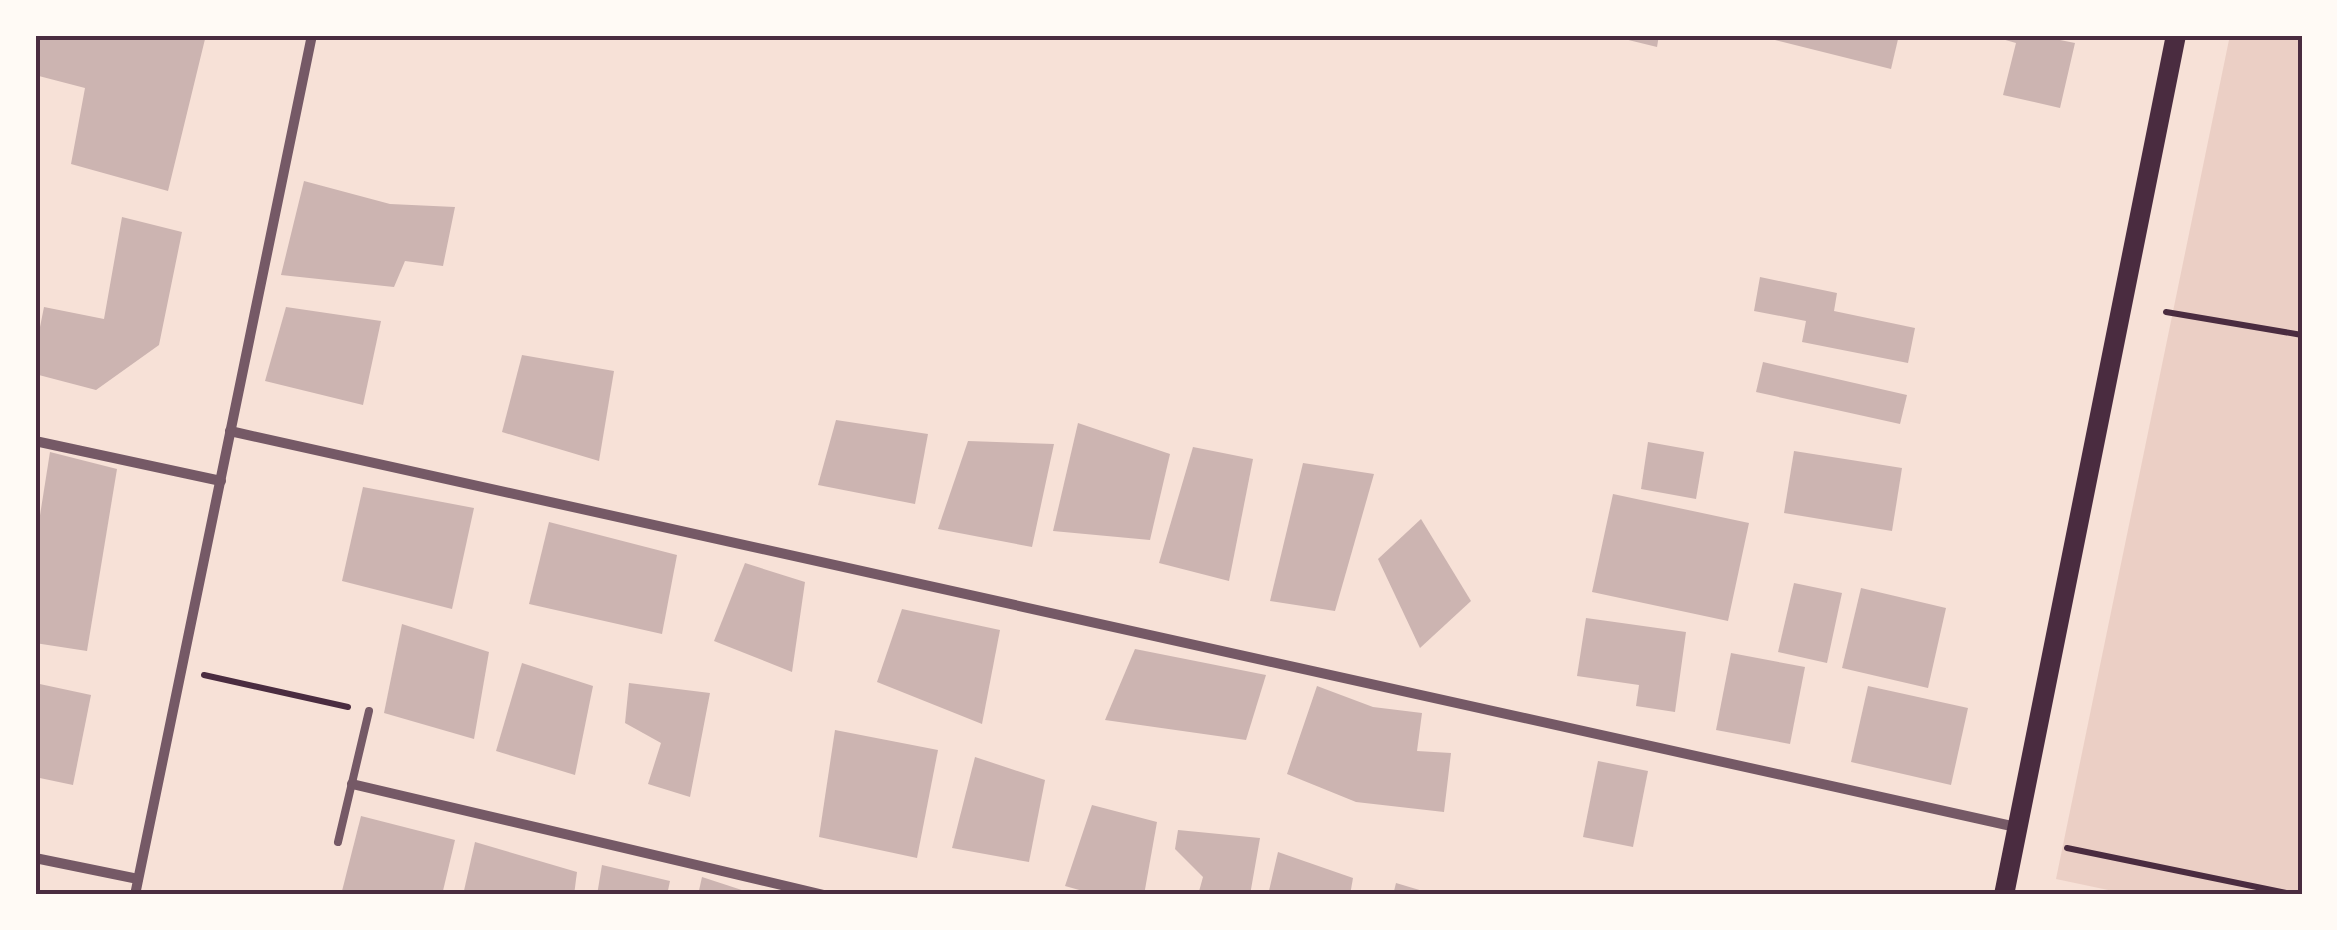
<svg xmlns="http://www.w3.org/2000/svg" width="2337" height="930" viewBox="0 0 2337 930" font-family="'Roboto Serif',serif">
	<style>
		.green { fill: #ebcfc5 }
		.building { fill: #ccb4b1 }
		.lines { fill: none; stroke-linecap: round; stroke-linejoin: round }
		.path { stroke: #4a2c40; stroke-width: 6 }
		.service { stroke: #755966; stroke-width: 8 }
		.minor { stroke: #755966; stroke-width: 10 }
		.secondary { stroke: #4a2c40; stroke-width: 20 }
		.neatline { fill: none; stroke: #4a2c40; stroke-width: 4 }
	</style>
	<rect width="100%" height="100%" fill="#f7e1d7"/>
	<path class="green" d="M2230,35H2302V895H2132L2056,879Z"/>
	<g class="building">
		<path d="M35,35H206L168,191L71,164L85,88L35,75Z"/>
		<path d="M1608,35H1659L1657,47Z"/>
		<path d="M1755,35H1899L1891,69Z"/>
		<path d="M1988,35H2055V39L2075,43L2060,108L2003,95L2016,43Z"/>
		<path d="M304,181L390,204L455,207L443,266L405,261L394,287L281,275Z"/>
		<path d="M122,217L182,232L159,345L96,390L35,374V352L44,307L104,319Z"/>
		<path d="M1760,277L1837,293L1834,311L1915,328L1908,363L1802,342L1806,321L1754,311Z"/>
		<path d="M286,307L381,321L363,405L265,381Z"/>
		<path d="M522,355L614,371L599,461L502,432Z"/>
		<path d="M1763,362L1907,395L1900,424L1756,392Z"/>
		<path d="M836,420L928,434L915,504L818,485Z"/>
		<path d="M1078,423L1170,454L1150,540L1053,531Z"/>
		<path d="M968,441L1054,444L1032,547L938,529Z"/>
		<path d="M1648,442L1704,452L1696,499L1641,489Z"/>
		<path d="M1193,447L1253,459L1229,581L1159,563Z"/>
		<path d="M1794,451L1902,468L1892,531L1784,513Z"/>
		<path d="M50,452L117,469L87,651L35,643V547Z"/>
		<path d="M1303,463L1374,474L1335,611L1270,601Z"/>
		<path d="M363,487L474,508L452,609L342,581Z"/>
		<path d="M1613,494L1749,523L1728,621L1592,592Z"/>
		<path d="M1421,519L1471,601L1420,648L1378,559Z"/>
		<path d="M549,522L677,555L662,634L529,604Z"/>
		<path d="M745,563L805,582L792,672L714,641Z"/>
		<path d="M1794,583L1842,593L1827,663L1778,652Z"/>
		<path d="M1861,588L1946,608L1928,688L1842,668Z"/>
		<path d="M902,609L1000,630L982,724L877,682Z"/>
		<path d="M1586,618L1686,632L1675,712L1636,706L1639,685L1577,676Z"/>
		<path d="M402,624L489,652L474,739L384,713Z"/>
		<path d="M1135,649L1266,675L1246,740L1105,720Z"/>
		<path d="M1731,653L1805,667L1790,744L1716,730Z"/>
		<path d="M522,663L593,686L575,775L496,751Z"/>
		<path d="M35,683L91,695L73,785L35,777Z"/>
		<path d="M629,683L710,693L690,797L648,784L661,743L625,723Z"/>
		<path d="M1317,686L1373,707L1422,713L1417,751L1451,753L1444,812L1356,802L1287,774Z"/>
		<path d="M1868,686L1968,708L1951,785L1851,762Z"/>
		<path d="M835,730L938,750L917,858L819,837Z"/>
		<path d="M975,757L1045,780L1029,862L952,848Z"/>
		<path d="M1598,761L1648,771L1633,847L1583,837Z"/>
		<path d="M1092,805L1157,822L1144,895H1097L1065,886Z"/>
		<path d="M361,816L455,840L442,895H341Z"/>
		<path d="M1178,830L1260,838L1250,895H1198L1203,877L1175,849Z"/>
		<path d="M475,842L577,872L574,895H463Z"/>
		<path d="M1278,852L1353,878L1350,895H1268Z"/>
		<path d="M602,865L670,881L667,895H597Z"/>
		<path d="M702,877L754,894V895H698Z"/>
		<path d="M1396,883L1433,894V895H1393Z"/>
	</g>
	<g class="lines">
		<g class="path">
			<path d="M2166,312L2302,335"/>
			<path d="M204,675L348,707"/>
			<path d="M2067,848L2296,895"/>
		</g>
		<path class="service" d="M338,842L369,711"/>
		<g class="minor">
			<path d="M230,431L2016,827"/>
			<path d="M35,441L221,481"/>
			<path d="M352,784L824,895"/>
			<path d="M35,858L138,879"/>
			<path d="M135,895L312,35"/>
		</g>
		<path class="secondary" d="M2004,895L2176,35"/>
	</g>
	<rect width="2337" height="930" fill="none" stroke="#fffaf5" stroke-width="75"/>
	<rect x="38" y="38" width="2262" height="854" class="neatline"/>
</svg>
